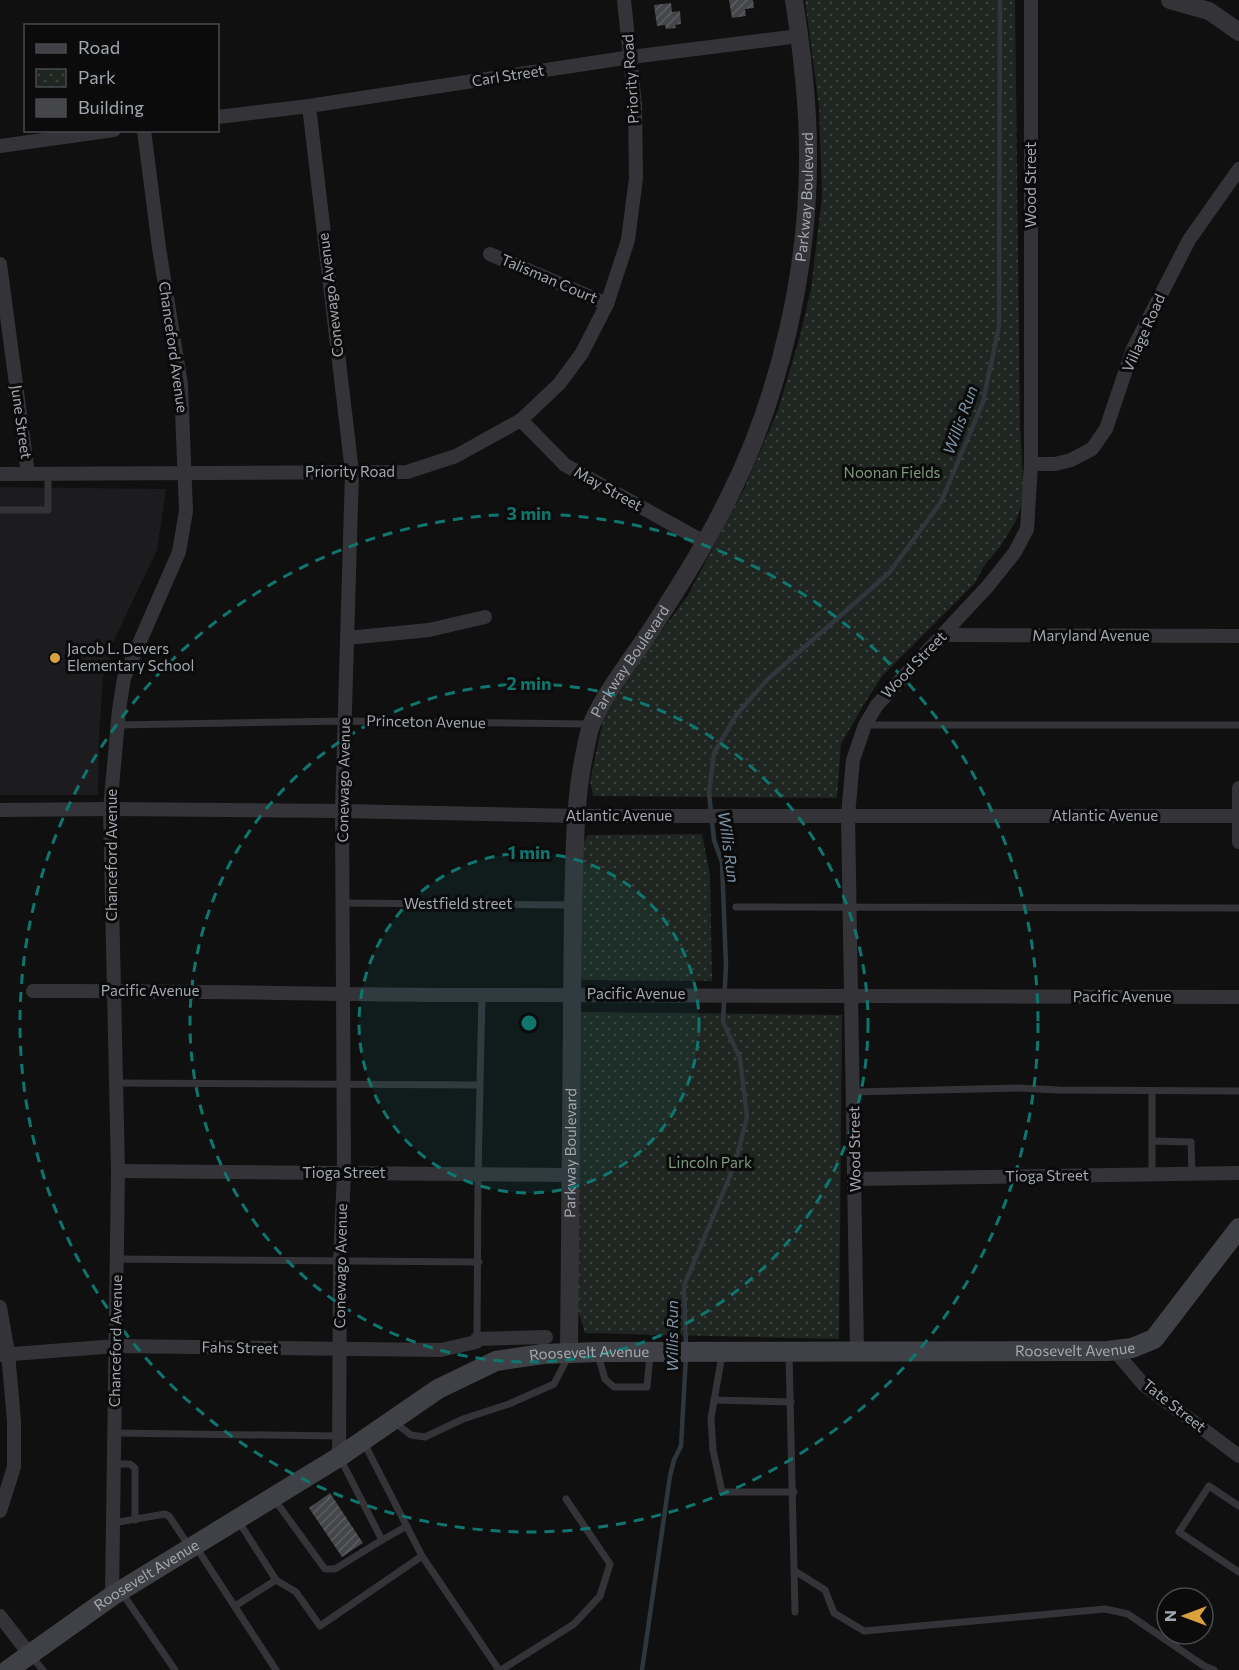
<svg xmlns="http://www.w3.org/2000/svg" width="1239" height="1670" viewBox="0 0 1239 1670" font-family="Commissioner,sans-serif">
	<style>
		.built { fill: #1c1c1e }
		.park { fill: url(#park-dots) }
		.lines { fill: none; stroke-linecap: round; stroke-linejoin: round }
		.stream { stroke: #2f373c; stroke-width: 4.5 }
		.building { fill: url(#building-hatch) }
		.service { stroke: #343438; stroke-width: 7 }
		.minor { stroke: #343438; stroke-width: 14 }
		.tertiary { stroke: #343438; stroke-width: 18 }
		.secondary { stroke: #404146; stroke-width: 20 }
		.ring { fill: none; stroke: #0f766e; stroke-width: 3; stroke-dasharray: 10 8 }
		.poi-dot { fill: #d9a140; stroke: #0b0b0c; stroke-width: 2 }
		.labels { text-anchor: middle; stroke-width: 6; stroke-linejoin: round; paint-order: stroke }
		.street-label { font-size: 15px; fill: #a3a8b0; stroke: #0b0b0c }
		.park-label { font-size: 15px; fill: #7c997d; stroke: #0b0b0c }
		.poi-label { font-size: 15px; fill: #a3a8b0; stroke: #0b0b0c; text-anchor: start }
		.water-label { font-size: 16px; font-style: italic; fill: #7e95a8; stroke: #0b0b0c }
		.centre { fill: #0f766e; stroke: #0b0b0c; stroke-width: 3 }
		.ring-label { font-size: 18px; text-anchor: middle; font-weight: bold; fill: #0f766e; stroke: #0b0b0c; stroke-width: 6; stroke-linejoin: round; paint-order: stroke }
	</style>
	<defs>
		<pattern id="park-dots" width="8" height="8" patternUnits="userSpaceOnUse" patternTransform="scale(1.5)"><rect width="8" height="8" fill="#1f2520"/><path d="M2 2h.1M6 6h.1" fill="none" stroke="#3c423e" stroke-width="1.8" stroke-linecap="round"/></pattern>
		<pattern id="building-hatch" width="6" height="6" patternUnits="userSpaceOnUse" patternTransform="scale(1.5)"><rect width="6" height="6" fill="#444649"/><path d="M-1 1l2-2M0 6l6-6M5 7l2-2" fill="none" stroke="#5c5e61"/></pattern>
	</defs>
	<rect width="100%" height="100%" fill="#101011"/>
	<path class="built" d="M0,487L166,489L157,550L115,638L103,678L99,735L98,795H0Z"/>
	<g class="park">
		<path d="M805,0H1015L1020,426L1024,498L1016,521L1000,547L984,566L975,583L882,676L863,706L841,744L837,798L593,796L590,781L603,720L635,667L688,595L744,489L778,410L800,336L811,289L822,196L819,107Z"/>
		<path d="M702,834L710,875L712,981L582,980L580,970L581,846L588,835Z"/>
		<path d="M579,1012L842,1015L839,1339L585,1333L578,1310Z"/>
	</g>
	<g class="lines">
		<g class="stream">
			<path d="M686,1348L684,1286L735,1164L747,1117L740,1058L723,1022L726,966L722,862L714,840L709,793L714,753L737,714L767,680L889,573L941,502L983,402L999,326L1000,0"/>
			<path d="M642,1670L670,1476L674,1460L681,1446L686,1356"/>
		</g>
	</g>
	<g class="building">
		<path d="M729,0H753L754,8L745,9L746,16L732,18Z"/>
		<path d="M671,3L672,12L680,11L681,24L675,25L676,28L666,29L665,25L657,26L654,5Z"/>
		<path d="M330,1493L363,1543L342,1557L309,1508Z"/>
	</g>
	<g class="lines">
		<g class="service">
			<path d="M0,510H48V474"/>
			<path d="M117,725L345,721L589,724"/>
			<path d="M865,725H1239"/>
			<path d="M343,903L570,905"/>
			<path d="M736,907L1239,908"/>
			<path d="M116,1083L480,1085"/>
			<path d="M854,1092L1018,1088L1059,1090L1239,1091"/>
			<path d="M1152,1141L1191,1142L1192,1174"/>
			<path d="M1152,1174V1091"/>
			<path d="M117,1259L479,1262"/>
			<path d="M477,1339L478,1174L482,995"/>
			<path d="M789,1354L795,1612"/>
			<path d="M598,1355L605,1379L614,1387H647L650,1355"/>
			<path d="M722,1355L711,1418L713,1450L722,1492H794"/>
			<path d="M714,1400L791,1402"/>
			<path d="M394,1422L411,1435L425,1437L463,1419L509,1404L554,1384L568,1357"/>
			<path d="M115,1433L339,1436"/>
			<path d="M114,1464H130L135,1468V1520"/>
			<path d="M274,1499L325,1569H335L382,1540L340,1458"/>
			<path d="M1239,1506L1209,1486L1179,1532L1239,1572"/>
			<path d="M113,1523L165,1514L169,1516L189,1546"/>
			<path d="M382,1540L407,1526"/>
			<path d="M196,1547L276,1670"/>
			<path d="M422,1556L499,1670"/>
			<path d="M795,1571L825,1590L834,1613L864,1631L1105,1609L1128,1614L1204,1666L1214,1670"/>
			<path d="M276,1580L296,1592L320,1626L422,1556L364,1443"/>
			<path d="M122,1593L175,1670"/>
			<path d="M235,1606L276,1580L239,1522"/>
			<path d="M31,1656L43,1670"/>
			<path d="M501,1670L574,1624L600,1596L610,1564L566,1499"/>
		</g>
		<g class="minor">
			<path d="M309,106L352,472L342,811L344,1173L340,1262L339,1457"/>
			<path d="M218,117L309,106L631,57L799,36"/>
			<path d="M0,146L114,130"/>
			<path d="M490,254L607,304"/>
			<path d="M0,264L28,474"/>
			<path d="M521,420L565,465L706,543"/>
			<path d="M1031,464H1055L1071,460L1092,449L1106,429L1133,349L1189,240L1239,169"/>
			<path d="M0,474L407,472L456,456L521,420L559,384L582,353L607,304L628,240L636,178L635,105L624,0"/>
			<path d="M943,635L1239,636"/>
			<path d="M347,638L429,630L485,617"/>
			<path d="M1239,788V842"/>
			<path d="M0,810L110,809L342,811L577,816H1239"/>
			<path d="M33,991C183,990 332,995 482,995C734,995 987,997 1239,997"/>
			<path d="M118,1171L570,1175"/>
			<path d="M855,1179L1239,1173"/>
			<path d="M0,1307L8,1353L14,1421V1467L0,1511"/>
			<path d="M1114,1350L1144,1385L1239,1456"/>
			<path d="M857,1352L848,815L853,760L865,725L877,705L988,586L1015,552L1027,529L1031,464V0"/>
			<path d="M0,1355L116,1346L441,1350L476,1342L477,1339L546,1337"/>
			<path d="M112,1596L118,1171L110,809L119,710L124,678L179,552L186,511L181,384L159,248L144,130"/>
			<path d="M0,1616L30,1655"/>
		</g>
		<g class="tertiary">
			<path d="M1170,0L1209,11L1239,32"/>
			<path id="s1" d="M569,1353L573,905C575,856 574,804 584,756C586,746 588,733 592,723C607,690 631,660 651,630C680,585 708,541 731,493C781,392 809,266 808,153C808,102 802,51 794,0"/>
		</g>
		<path class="secondary" id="s2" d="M8,1670L112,1596L339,1457L438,1389L496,1361L543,1354L597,1352L1108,1351L1132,1348L1154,1339L1239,1228"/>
	</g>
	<circle cx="529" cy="1023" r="170" fill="#0f766e" fill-opacity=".12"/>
	<g class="ring">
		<circle cx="529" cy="1023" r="170"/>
		<circle cx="529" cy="1023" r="339"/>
		<circle cx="529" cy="1023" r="509"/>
	</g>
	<circle class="poi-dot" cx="55" cy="658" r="6"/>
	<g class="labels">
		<g class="street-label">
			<text transform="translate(508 76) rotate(-9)" y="5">Carl Street</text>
			<text transform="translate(631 79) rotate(-94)" y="5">Priority Road</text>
			<text transform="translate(1031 185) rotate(-90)" y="5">Wood Street</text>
			<text dy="5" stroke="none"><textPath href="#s1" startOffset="1208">Parkway Boulevard</textPath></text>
			<text transform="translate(549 279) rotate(23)" y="5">Talisman Court</text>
			<text transform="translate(331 295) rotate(-97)" y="5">Conewago Avenue</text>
			<text transform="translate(1144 333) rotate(-66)" y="5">Village Road</text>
			<text transform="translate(173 347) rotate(82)" y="5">Chanceford Avenue</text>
			<text transform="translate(21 422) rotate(82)" y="5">June Street</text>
			<text x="350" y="477">Priority Road</text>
			<text transform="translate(608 489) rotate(29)" y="5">May Street</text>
			<text x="1091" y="641">Maryland Avenue</text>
			<text dy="5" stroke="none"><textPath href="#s1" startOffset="704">Parkway Boulevard</textPath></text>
			<text transform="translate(914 665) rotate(-46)" y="5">Wood Street</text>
			<text transform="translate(426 722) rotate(1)" y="5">Princeton Avenue</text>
			<text transform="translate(344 780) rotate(-89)" y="5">Conewago Avenue</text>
			<text x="619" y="821">Atlantic Avenue</text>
			<text x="1105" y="821">Atlantic Avenue</text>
			<text transform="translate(112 855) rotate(-90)" y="5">Chanceford Avenue</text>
			<text x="458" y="909">Westfield street</text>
			<text x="150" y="996">Pacific Avenue</text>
			<text x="636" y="999">Pacific Avenue</text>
			<text x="1122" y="1002">Pacific Avenue</text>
			<text transform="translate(855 1149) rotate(-91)" y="5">Wood Street</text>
			<text dy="5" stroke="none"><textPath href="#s1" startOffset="200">Parkway Boulevard</textPath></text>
			<text x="344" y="1178">Tioga Street</text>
			<text transform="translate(1047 1176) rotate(-1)" y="5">Tioga Street</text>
			<text transform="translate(341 1266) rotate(-89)" y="5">Conewago Avenue</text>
			<text transform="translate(116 1341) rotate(-89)" y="5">Chanceford Avenue</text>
			<text transform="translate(240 1348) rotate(1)" y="5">Fahs Street</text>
			<text dy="5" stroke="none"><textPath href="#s2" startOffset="1158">Roosevelt Avenue</textPath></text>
			<text dy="5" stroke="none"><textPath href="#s2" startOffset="672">Roosevelt Avenue</textPath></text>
			<text transform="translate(1174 1406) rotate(38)" y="5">Tate Street</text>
			<text dy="5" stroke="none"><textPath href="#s2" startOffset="168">Roosevelt Avenue</textPath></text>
		</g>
		<g class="park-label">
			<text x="892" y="478">Noonan Fields</text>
			<text x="710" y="1168">Lincoln Park</text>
		</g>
		<g class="poi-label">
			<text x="67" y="654">Jacob L. Devers<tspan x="67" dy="17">Elementary School</tspan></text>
		</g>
		<g class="water-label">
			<text transform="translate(960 420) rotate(-70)" y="6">Willis Run</text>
			<text transform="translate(729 847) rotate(82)" y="6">Willis Run</text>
			<text transform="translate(672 1336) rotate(-90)" y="6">Willis Run</text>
		</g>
	</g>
	<circle cx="529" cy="1023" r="9" class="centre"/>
	<g class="ring-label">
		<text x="529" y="520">3 min</text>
		<text x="529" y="690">2 min</text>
		<text x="529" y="859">1 min</text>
	</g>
	<rect x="24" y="24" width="195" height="108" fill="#0b0b0c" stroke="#484a4e" stroke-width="1.5"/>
	<rect x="36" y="44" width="30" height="9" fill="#404146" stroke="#484a4e" stroke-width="1.5"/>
	<text x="78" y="54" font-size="18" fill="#a3a8b0">Road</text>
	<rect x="36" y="69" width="30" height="18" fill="url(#park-dots)" stroke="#484a4e" stroke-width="1.5"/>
	<text x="78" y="84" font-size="18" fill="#a3a8b0">Park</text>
	<rect x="36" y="99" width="30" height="18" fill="#444649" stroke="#484a4e" stroke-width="1.5"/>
	<text x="78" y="114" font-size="18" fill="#a3a8b0">Building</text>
	<g transform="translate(1185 1616) rotate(270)"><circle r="28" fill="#0b0b0c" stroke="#484a4e" stroke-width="1.5"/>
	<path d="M0-4.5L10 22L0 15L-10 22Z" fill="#d9a140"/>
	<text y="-9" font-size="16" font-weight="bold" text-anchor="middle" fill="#a3a8b0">N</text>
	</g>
</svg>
